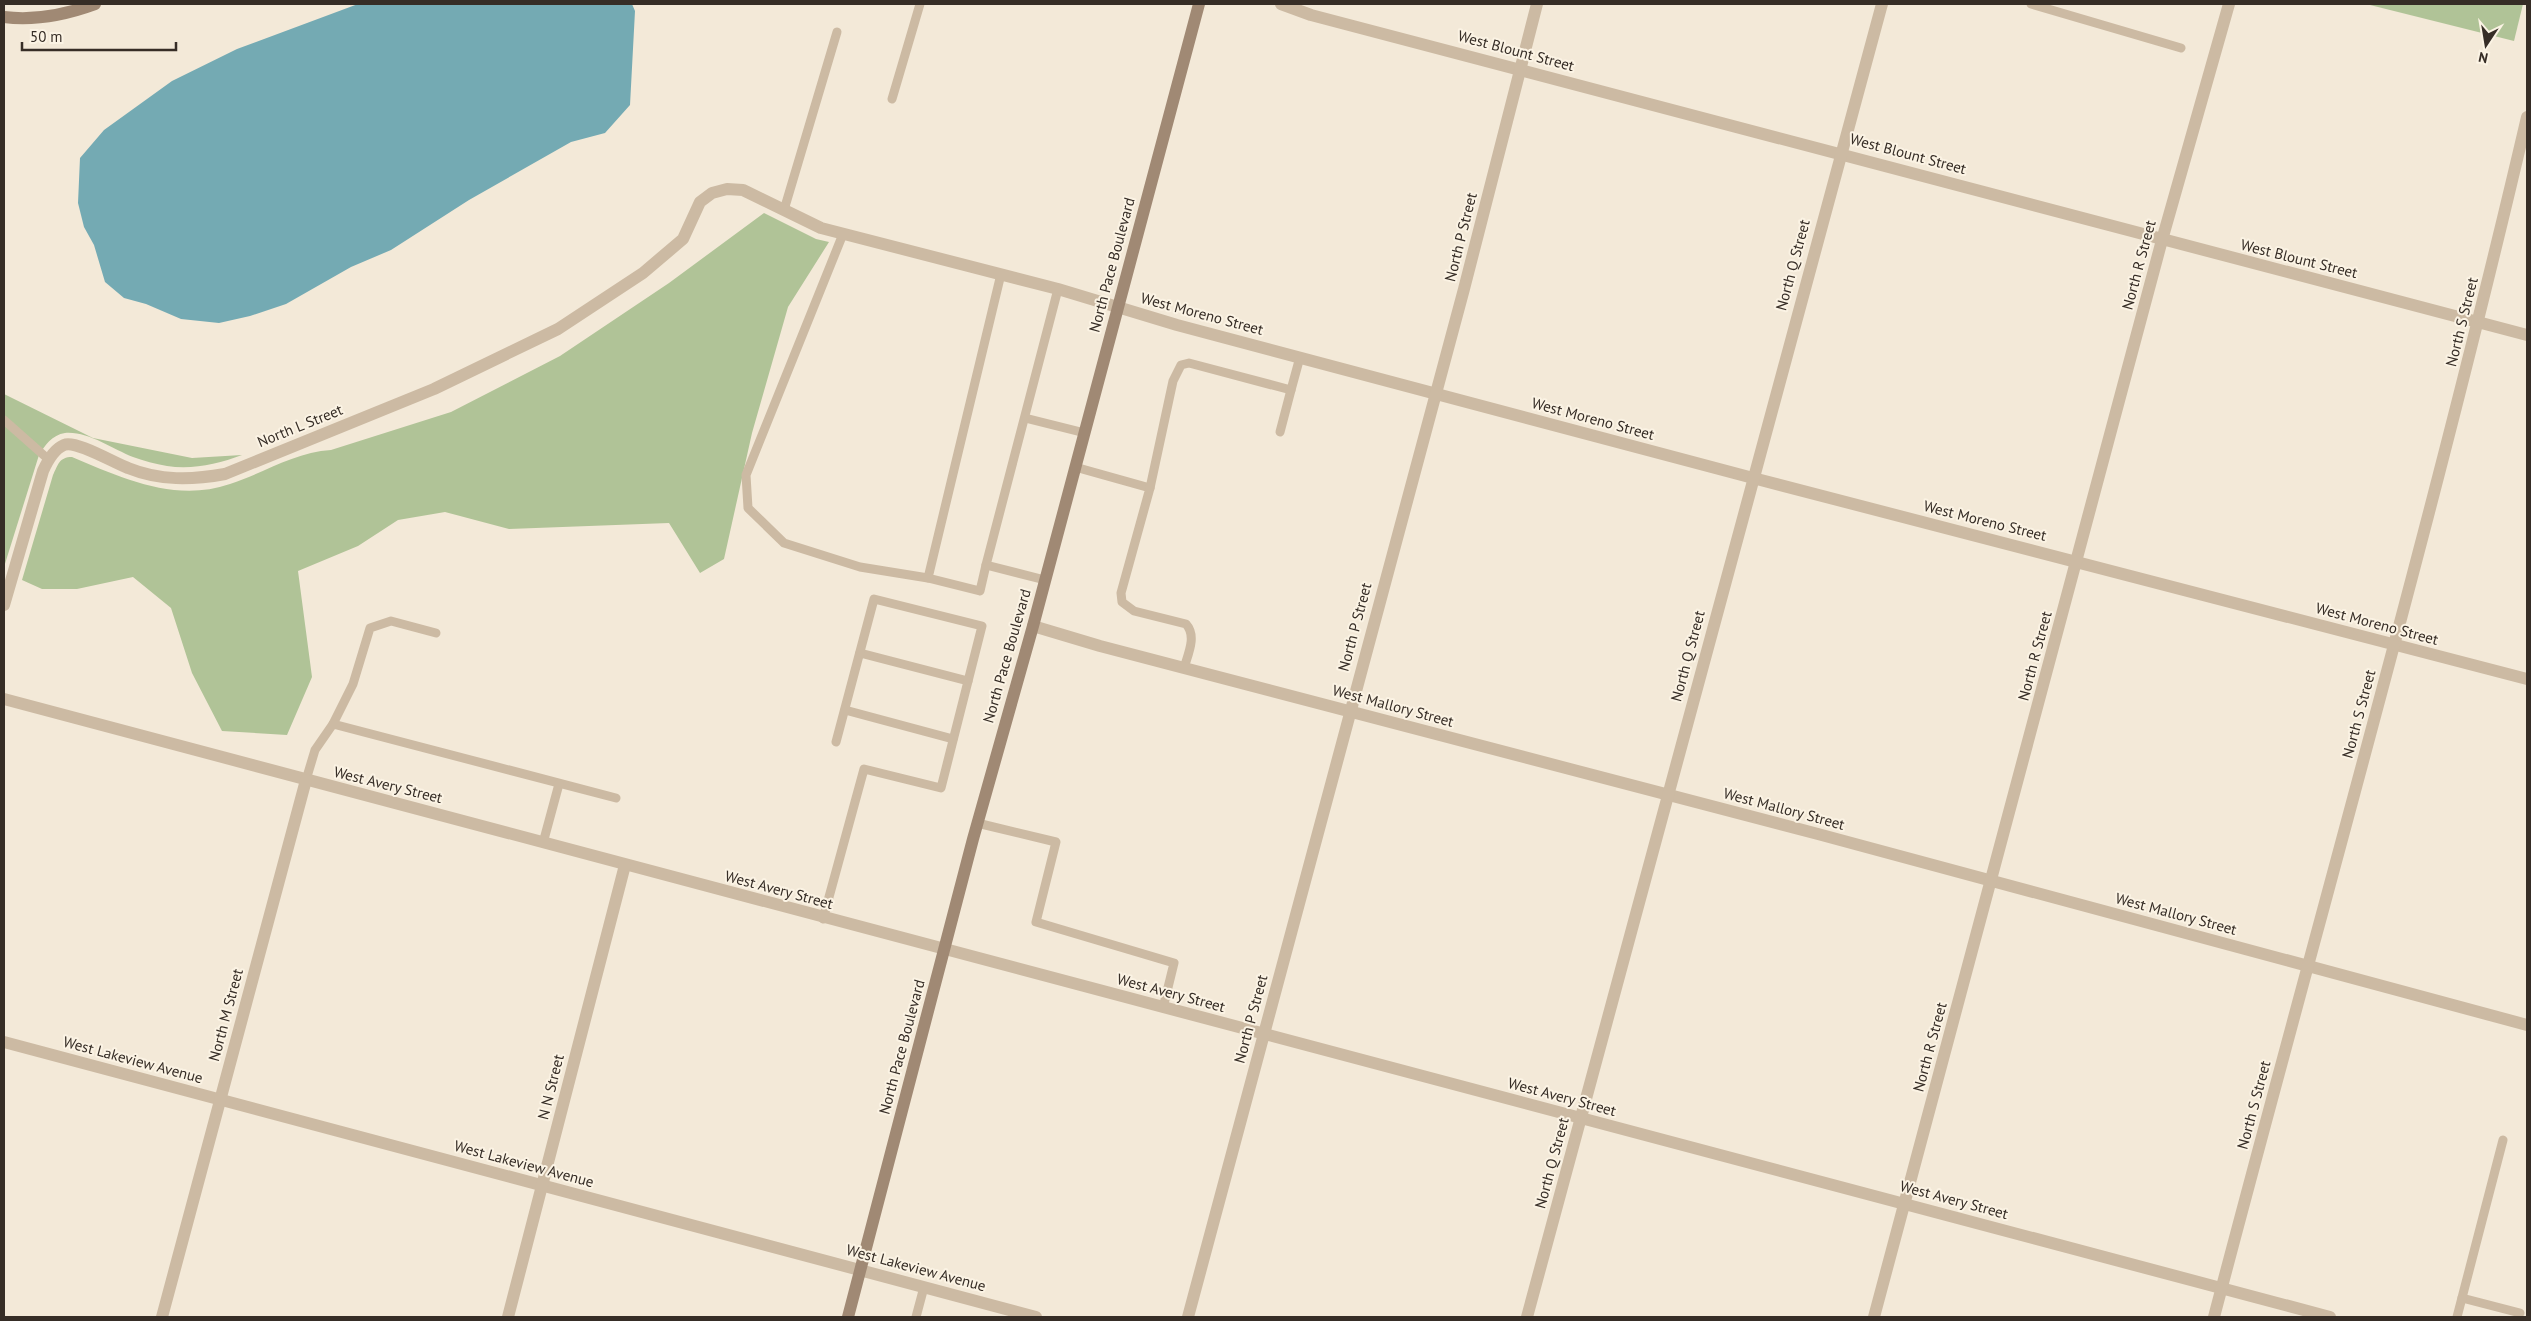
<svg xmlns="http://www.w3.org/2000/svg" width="2531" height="1321" viewBox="0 0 2531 1321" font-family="'PT Sans',sans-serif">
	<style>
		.green { fill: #b0c397 }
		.water { fill: #74aab3 }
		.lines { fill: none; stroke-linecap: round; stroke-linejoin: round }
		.lane { stroke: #ccbaa3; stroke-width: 9 }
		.street { stroke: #ccbaa3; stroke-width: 12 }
		.secondary { stroke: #a08974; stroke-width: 12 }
		.labels { text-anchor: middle; stroke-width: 4; stroke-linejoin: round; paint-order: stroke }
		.street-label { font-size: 15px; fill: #362d26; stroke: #fbf3e4 }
	</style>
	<rect width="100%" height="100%" fill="#f3e9d8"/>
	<g class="green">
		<path d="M2366,4H2523L2514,41Z"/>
		<path d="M764,213L816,239L829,242L788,307L752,433L724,559L700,573L669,523L509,529L445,512L398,520L358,546L298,571L312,677L287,735L222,731L192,673L171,608L133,577L77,589H42L22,580L53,475C58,465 59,457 72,457C122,478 175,503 230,484C264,473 295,452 331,450L451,412L560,356L669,283Z"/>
		<path d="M4,394L93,438L192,458L242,455C218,464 192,470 167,466C155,464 144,461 133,457C112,449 88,431 65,433C52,435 45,445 39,455L4,567Z"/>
	</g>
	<path class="water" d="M358,4H632L635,11L630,105L605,133L571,142L469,200L391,250L351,267L286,304L250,316L219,323L181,319L146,304L124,298L105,282L94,245L84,227L78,203L80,158L104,130L172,81L237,49Z"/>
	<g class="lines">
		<g class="lane">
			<path d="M2031,4L2181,48"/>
			<path d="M892,99L920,4"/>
			<path d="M784,210L837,32"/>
			<path d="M843,234L746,475L748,508L784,543L860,567L928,578"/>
			<path d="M1025,418L1085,433"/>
			<path d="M4,420L48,459"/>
			<path d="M1280,432L1291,390"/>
			<path d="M1075,467L1150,488L1121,593L1122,602L1134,611L1186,624C1197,636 1188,654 1184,668"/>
			<path d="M1150,488L1173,381L1181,365L1189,363L1291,390L1300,357"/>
			<path d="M986,565L980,591L928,578L1001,274"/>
			<path d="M1045,580L986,565L1058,289"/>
			<path d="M860,653L968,681"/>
			<path d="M845,710L953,739"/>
			<path d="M333,724L353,684L370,628L391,621L436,633"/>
			<path d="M306,780L315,750L333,724L616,798"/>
			<path d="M977,823L1056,842L1036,922L1174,963L1163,1008"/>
			<path d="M543,843L559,784"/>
			<path d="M823,919L864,769L941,788L982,626L874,599L836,742"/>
			<path d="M2462,1298L2520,1313"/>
			<path d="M916,1317L924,1287"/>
			<path d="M2457,1317L2503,1140"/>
		</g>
		<g class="street">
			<path d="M1281,4L1311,15L2527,335"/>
			<path d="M4,605L43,471C47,462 54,449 64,445C76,440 114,463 128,468C160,481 192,480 225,474L434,389L558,329L643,273L683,239L700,202L712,193L727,189L743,190L821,228L1058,289L1177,325L1753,478L2527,679"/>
			<path d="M1033,626L1100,646L1818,834L2527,1025"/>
			<path d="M4,699L2330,1317"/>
			<path d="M4,1042L1036,1317"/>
			<path d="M162,1317L306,780"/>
			<path d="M508,1317L625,865"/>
			<path d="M1188,1317L1464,289L1537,4"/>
			<path d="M1527,1317L1882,4"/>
			<path d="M1874,1317L2162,240L2229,4"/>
			<path d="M2214,1317C2319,917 2433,520 2527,117"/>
		</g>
		<g class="secondary">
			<path d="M4,17C36,21 65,15 95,4"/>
			<path d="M848,1317L973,839L1033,626L1199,4"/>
		</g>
	</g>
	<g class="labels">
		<g class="street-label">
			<text transform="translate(1516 51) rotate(15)" y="5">West Blount Street</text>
			<text transform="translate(1908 154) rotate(15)" y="5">West Blount Street</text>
			<text transform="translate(1461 237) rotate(-76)" y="5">North P Street</text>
			<text transform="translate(2299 259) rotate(14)" y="5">West Blount Street</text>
			<text transform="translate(1112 265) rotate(-75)" y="5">North Pace Boulevard</text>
			<text transform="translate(1793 265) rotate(-75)" y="5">North Q Street</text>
			<text transform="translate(2139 265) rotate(-75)" y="5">North R Street</text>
			<text transform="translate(1202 314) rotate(15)" y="5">West Moreno Street</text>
			<text transform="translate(2462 322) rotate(-76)" y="5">North S Street</text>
			<text transform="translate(1593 419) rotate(15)" y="5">West Moreno Street</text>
			<text transform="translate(300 426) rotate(-22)" y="5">North L Street</text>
			<text transform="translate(1985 521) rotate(14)" y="5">West Moreno Street</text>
			<text transform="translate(2377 624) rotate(15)" y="5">West Moreno Street</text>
			<text transform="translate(1355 627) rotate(-75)" y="5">North P Street</text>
			<text transform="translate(1007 656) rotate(-74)" y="5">North Pace Boulevard</text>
			<text transform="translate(1688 656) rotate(-75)" y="5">North Q Street</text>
			<text transform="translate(2035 656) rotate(-75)" y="5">North R Street</text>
			<text transform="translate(1393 706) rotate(15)" y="5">West Mallory Street</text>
			<text transform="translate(2359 714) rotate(-75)" y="5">North S Street</text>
			<text transform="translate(388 785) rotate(14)" y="5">West Avery Street</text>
			<text transform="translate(1784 809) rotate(15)" y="5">West Mallory Street</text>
			<text transform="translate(779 890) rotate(15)" y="5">West Avery Street</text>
			<text transform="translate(2176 914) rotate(15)" y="5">West Mallory Street</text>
			<text transform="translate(1171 993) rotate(15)" y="5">West Avery Street</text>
			<text transform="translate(226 1015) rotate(-75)" y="5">North M Street</text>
			<text transform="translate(1251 1019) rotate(-75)" y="5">North P Street</text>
			<text transform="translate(902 1047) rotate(-75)" y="5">North Pace Boulevard</text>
			<text transform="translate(1930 1047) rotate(-75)" y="5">North R Street</text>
			<text transform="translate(133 1060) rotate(15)" y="5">West Lakeview Avenue</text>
			<text transform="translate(551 1087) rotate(-76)" y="5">N N Street</text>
			<text transform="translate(1562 1097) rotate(15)" y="5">West Avery Street</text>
			<text transform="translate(2254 1105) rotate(-75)" y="5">North S Street</text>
			<text transform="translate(1552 1163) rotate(-75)" y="5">North Q Street</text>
			<text transform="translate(524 1164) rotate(15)" y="5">West Lakeview Avenue</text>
			<text transform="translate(1954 1200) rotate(15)" y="5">West Avery Street</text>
			<text transform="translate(916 1268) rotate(15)" y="5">West Lakeview Avenue</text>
		</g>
	</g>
	<rect width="2531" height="1321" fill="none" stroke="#362d26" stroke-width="10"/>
	<g transform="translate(2486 45) rotate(192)" stroke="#fbf3e4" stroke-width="4" paint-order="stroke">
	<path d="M0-4L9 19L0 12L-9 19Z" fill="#362d26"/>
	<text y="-8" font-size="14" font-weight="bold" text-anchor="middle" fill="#362d26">N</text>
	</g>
	<path d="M22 42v8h154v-8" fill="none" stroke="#362d26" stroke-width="2.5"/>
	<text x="30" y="42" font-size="15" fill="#362d26" stroke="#fbf3e4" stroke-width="4" paint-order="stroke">50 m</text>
</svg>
